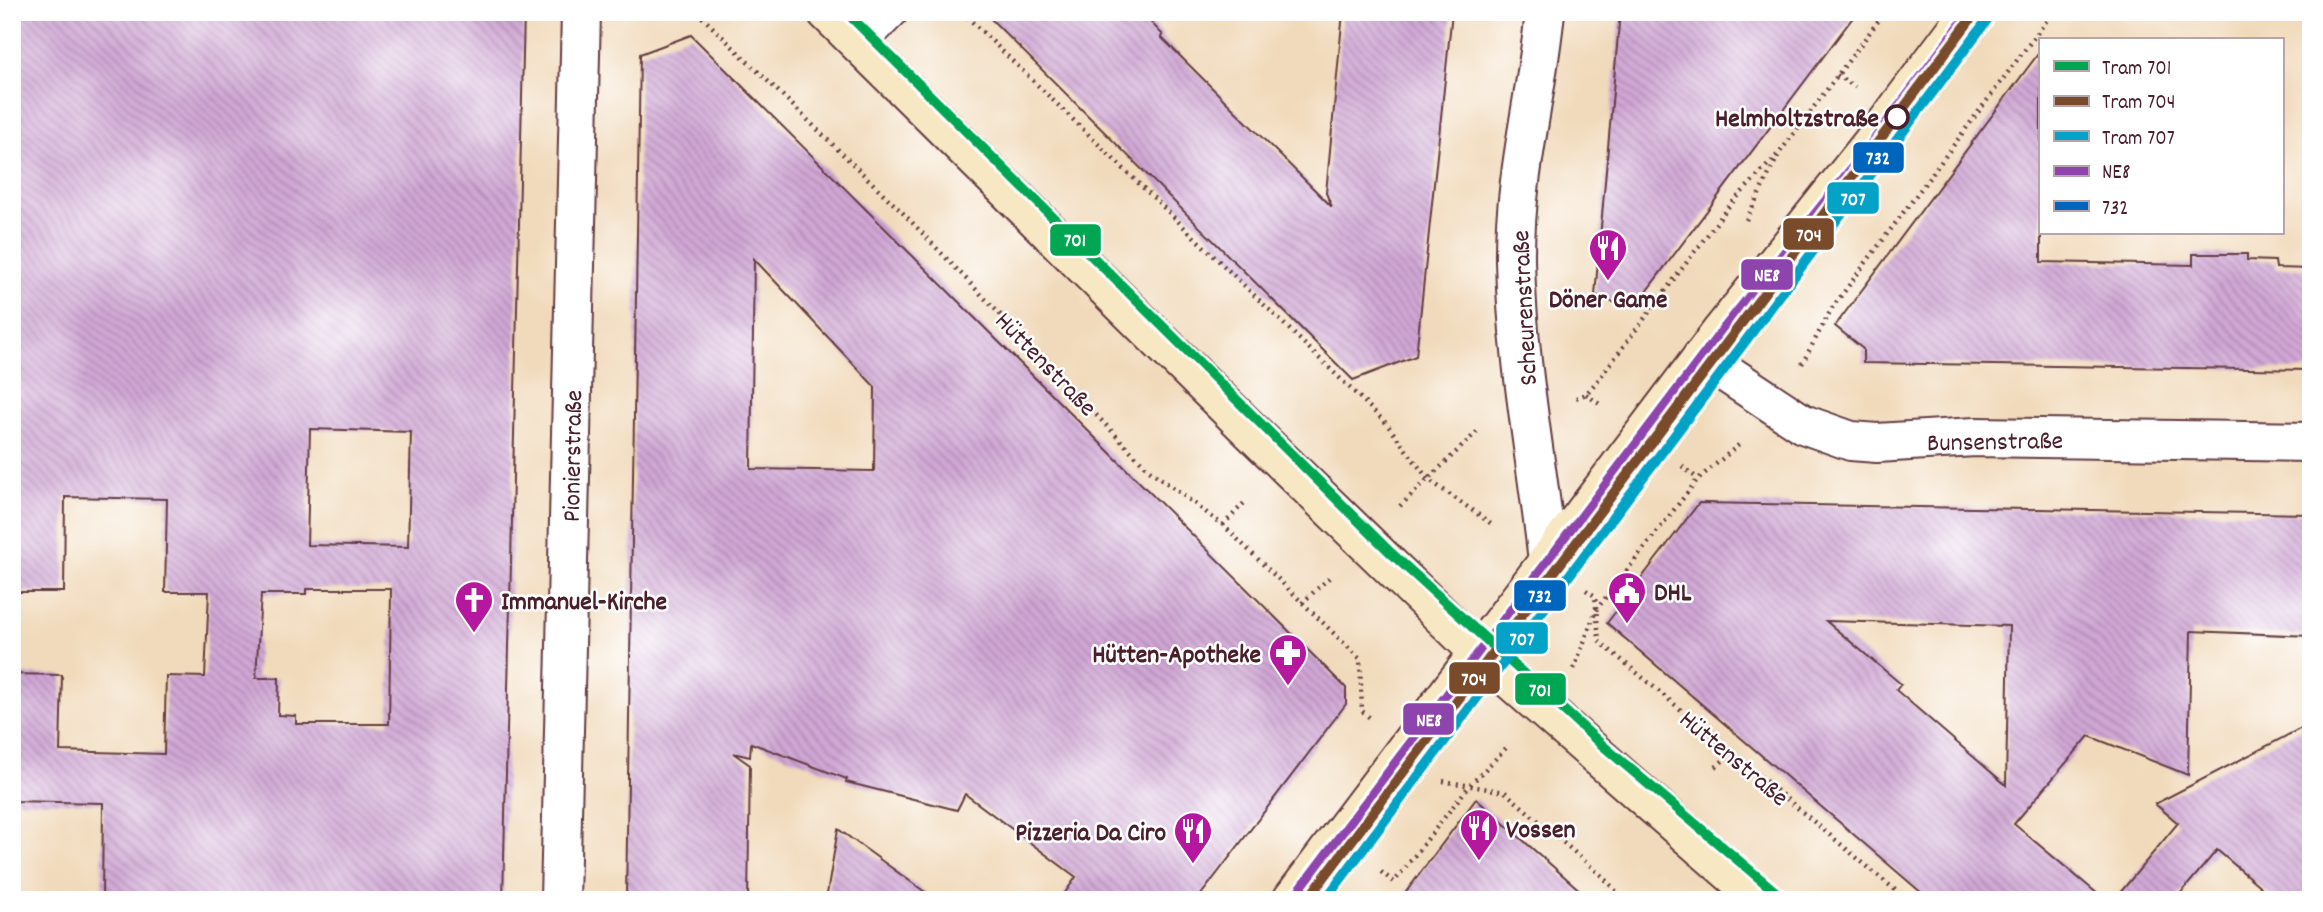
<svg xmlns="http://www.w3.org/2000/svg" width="2323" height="912" viewBox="0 0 2323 912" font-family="Dekko,sans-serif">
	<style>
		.building { fill: url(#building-back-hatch); fill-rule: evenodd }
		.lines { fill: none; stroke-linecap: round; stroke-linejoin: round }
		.lane-casing { stroke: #633b41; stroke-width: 32 }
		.street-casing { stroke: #633b41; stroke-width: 42 }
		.secondary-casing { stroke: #633b41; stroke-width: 42 }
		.path { stroke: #633b41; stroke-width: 4.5; stroke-dasharray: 2 5; stroke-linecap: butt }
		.lane { stroke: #fff; stroke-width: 28 }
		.street { stroke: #fff; stroke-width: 38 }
		.secondary { stroke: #f7e8c3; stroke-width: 38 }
		.bus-1-casing { stroke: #fff; stroke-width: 16 }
		.bus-2-casing { stroke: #fff; stroke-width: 16 }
		.bus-1 { stroke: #8e44ad; stroke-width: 10 }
		.bus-2 { stroke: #0065bd; stroke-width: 10 }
		.tram-1-casing { stroke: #fff; stroke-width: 16 }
		.tram-2-casing { stroke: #fff; stroke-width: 16 }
		.tram-3-casing { stroke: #fff; stroke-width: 16 }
		.tram-1 { stroke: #00a651; stroke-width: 10 }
		.tram-2 { stroke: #7a4b2a; stroke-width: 10 }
		.tram-3 { stroke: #04a2c6; stroke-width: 10 }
		.stop-dot { fill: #fff; stroke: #4a1f2b; stroke-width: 3.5 }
		.labels { text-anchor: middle; stroke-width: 5; stroke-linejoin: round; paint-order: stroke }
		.stop-label { font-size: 26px; font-weight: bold; fill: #4a1f2b; stroke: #fff; text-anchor: end }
		.poi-label { font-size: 26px; font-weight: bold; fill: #4a1f2b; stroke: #fff; text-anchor: start }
		.street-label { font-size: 26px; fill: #4a1f2b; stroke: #fff }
		.line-badge { stroke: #fff; stroke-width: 2.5 }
		.badge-label { font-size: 19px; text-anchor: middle; font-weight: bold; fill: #fff }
	</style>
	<defs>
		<pattern id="building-back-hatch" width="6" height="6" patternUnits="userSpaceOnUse" patternTransform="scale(1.75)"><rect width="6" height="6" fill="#d0a7d5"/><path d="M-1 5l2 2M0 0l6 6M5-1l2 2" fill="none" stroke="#ab87ad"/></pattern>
	</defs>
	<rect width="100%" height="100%" fill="#fff"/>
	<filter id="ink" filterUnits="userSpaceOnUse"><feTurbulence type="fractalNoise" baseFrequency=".0143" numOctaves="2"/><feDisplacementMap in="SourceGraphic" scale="14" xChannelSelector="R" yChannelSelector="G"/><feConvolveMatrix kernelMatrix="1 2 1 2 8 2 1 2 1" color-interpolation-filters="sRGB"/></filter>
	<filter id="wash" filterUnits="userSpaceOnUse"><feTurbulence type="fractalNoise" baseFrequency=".00686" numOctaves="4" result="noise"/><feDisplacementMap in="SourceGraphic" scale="28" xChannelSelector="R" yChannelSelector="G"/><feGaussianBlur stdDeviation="1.57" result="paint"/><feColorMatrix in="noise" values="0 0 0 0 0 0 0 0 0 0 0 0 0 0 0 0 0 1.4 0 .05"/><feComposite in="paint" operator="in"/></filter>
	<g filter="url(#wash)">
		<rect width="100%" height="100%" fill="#f1dabb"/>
		<g id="blocks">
			<g class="building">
				<path d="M12,12H524L503,900H102L103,803L12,801V674L62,675L60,751L164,754L166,676L205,677L209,592H165L167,499L65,497L64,592H12ZM310,429L411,432L408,547L307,545ZM306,589H391L389,724H296V716L278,715L279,678H256L261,594H306Z"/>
				<path d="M984,12H1141L1163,35L1161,37L1332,207L1326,193L1343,12H1452L1416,356L1353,380Z"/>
				<path d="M1620,12H1857L1636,305H1621L1595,295Z"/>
				<path d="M691,35L1346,688V704L1197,900H1060L1076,877L965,794L957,810L846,782L847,779L751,743L750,757L733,753L750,765L748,900H626L640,54ZM754,259L875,387L874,471L751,469Z"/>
				<path d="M2041,50V262L2193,265V254H2247V260L2275,261L2276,268L2311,269V370L1863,363V349L1835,326Z"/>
				<path d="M1699,503L2311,514V636L2191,631L2188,775L2089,736L2014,824L2105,900H1930L1607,623ZM1826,621L2009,626L2006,785L1896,690L1901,684Z"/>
				<path d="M2311,723V900H2276L2217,850L2175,900H2114L2178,823L2155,804Z"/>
				<path d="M1476,799L1591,900H1400Z"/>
				<path d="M838,829L936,900H826Z"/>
			</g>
		</g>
	</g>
	<g filter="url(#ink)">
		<use href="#blocks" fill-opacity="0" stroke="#633b41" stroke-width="2"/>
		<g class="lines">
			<defs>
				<path id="lane" d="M861,45L894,12"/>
				<g id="street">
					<path d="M1545,12C1537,95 1514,177 1515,260C1517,361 1537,462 1548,561"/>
					<path d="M1702,357L1803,424L1851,441L1877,443L1975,437L2311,442"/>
					<path d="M560,900L581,12"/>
				</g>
				<g id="secondary">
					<path d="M827,12L1251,431L1481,654L1762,900"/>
					<path d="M1292,900L1722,331L1872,143L1970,12"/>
				</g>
			</defs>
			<use href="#lane" class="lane-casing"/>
			<use href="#street" class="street-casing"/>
			<use href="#secondary" class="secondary-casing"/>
			<g class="path">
				<path d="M697,12L904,214L1148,469L1223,525L1360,659L1362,711L1370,718"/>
				<path d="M962,12L1386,423L1428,479L1493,525"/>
				<path d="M1837,75L1855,87"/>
				<path d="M1746,220L1778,156"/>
				<path d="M1802,364L1832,308L2053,12"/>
				<path d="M1586,394L1602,406"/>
				<path d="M1576,398L1586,394L1599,379L1729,206L1780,152L1885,12"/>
				<path d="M1682,466L1698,479"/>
				<path d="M1400,506L1479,430"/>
				<path d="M1223,525L1247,500"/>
				<path d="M1586,590L1595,596L1599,641L1907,900"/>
				<path d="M1302,603L1330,577"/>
				<path d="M1574,669L1596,610L1698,479L1741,443"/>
				<path d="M1716,767L1730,754"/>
				<path d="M1443,781L1505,792L1602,876L1624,900"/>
				<path d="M1381,872L1394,882L1469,786L1509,745"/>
			</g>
			<use href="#lane" class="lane"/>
			<use href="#street" class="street"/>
			<use href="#secondary" class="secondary"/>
			<defs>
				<path id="bus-1" d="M1292,900L1722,331L1872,143L1970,12"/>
				<path id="bus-2" d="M1310,900L1733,340L1883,152L1981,20"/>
			</defs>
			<use href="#bus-1" class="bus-1-casing"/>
			<use href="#bus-2" class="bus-2-casing"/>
			<use href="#bus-1" class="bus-1"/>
			<use href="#bus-2" class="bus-2"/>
			<defs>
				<path id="tram-1" d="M846,12L1391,553L1601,744L1785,900"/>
				<path id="tram-2" d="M1307,900L1976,12"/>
				<path id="tram-3" d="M1325,900L1987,20"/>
			</defs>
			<use href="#tram-1" class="tram-1-casing"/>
			<use href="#tram-2" class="tram-2-casing"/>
			<use href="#tram-3" class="tram-3-casing"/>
			<use href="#tram-1" class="tram-1"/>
			<use href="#tram-2" class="tram-2"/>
			<use href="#tram-3" class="tram-3"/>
		</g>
	</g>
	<defs>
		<symbol id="restaurant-pin" viewBox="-11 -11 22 30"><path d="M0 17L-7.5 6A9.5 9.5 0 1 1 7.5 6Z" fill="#b5179e" stroke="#fff"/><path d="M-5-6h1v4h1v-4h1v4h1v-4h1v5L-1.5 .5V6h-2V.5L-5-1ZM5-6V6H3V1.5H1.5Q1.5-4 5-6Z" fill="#fff"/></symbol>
		<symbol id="civic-pin" viewBox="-11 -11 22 30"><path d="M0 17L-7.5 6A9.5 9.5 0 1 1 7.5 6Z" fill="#b5179e" stroke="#fff"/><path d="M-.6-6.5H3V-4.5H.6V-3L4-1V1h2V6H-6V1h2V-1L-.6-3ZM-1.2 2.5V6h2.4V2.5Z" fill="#fff"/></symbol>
		<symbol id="church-pin" viewBox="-11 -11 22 30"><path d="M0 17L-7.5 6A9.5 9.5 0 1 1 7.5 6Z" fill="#b5179e" stroke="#fff"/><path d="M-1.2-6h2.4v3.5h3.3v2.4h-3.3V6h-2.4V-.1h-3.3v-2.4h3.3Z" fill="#fff"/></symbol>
		<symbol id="pharmacy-pin" viewBox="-11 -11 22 30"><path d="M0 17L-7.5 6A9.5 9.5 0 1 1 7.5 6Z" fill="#b5179e" stroke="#fff"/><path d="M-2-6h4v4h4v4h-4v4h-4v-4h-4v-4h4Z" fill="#fff"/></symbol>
	</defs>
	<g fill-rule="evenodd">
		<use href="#restaurant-pin" x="1586" y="226" width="44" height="60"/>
		<use href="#civic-pin" x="1605" y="569" width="44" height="60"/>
		<use href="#church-pin" x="452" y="578" width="44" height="60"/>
		<use href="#pharmacy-pin" x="1266" y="631" width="44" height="60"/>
		<use href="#restaurant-pin" x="1457" y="806" width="44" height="60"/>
		<use href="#restaurant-pin" x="1171" y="809" width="44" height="60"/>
	</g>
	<circle class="stop-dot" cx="1897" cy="117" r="11"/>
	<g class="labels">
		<g class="stop-label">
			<text x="1879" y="126">Helmholtzstraße</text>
		</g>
		<g class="poi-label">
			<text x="1608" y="307" text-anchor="middle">Döner Game</text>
			<text x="1654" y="600">DHL</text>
			<text x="501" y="609">Immanuel-Kirche</text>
			<text x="1261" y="662" text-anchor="end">Hütten-Apotheke</text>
			<text x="1506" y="837">Vossen</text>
			<text x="1166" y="840" text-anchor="end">Pizzeria Da Ciro</text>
		</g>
		<g class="street-label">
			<text transform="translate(1523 308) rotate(-93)" y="9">Scheurenstraße</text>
			<text transform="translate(1047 363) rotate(46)" y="9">Hüttenstraße</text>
			<text transform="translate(1995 440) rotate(-1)" y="9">Bunsenstraße</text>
			<text transform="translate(571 456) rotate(-89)" y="9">Pionierstraße</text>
			<text transform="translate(1735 757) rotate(40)" y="9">Hüttenstraße</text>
		</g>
	</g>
	<g class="line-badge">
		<rect x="1852" y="141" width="53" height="33" rx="7" fill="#0065bd"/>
		<rect x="1826" y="181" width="54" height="34" rx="7" fill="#04a2c6"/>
		<rect x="1782" y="217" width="53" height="34" rx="7" fill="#7a4b2a"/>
		<rect x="1049" y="223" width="53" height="34" rx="7" fill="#00a651"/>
		<rect x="1740" y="258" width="54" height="33" rx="7" fill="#8e44ad"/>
		<rect x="1513" y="579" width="54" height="33" rx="7" fill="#0065bd"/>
		<rect x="1495" y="621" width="54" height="34" rx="7" fill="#04a2c6"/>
		<rect x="1448" y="661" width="53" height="34" rx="7" fill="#7a4b2a"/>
		<rect x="1514" y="672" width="53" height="34" rx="7" fill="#00a651"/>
		<rect x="1402" y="702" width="53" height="34" rx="7" fill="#8e44ad"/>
	</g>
	<g class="badge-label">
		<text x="1878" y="164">732</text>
		<text x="1853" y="205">707</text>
		<text x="1809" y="241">704</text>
		<text x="1075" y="246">701</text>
		<text x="1767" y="281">NE8</text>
		<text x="1540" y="602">732</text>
		<text x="1522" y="645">707</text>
		<text x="1474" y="685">704</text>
		<text x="1540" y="696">701</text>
		<text x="1429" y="726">NE8</text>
	</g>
	<rect width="2323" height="912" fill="none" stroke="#fff" stroke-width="42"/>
	<rect x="2039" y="38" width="245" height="196" fill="#ffffff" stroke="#b7a5aa" stroke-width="2"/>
	<rect x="2054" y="61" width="35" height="10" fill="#00a651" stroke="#b7a5aa" stroke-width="2"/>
	<text x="2102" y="74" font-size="21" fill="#4a1f2b">Tram 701</text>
	<rect x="2054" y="96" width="35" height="10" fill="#7a4b2a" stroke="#b7a5aa" stroke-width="2"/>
	<text x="2102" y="108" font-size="21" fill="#4a1f2b">Tram 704</text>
	<rect x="2054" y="131" width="35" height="10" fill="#04a2c6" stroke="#b7a5aa" stroke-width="2"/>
	<text x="2102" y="144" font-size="21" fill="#4a1f2b">Tram 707</text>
	<rect x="2054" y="166" width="35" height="10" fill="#8e44ad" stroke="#b7a5aa" stroke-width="2"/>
	<text x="2102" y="178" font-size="21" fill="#4a1f2b">NE8</text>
	<rect x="2054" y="201" width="35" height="10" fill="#0065bd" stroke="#b7a5aa" stroke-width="2"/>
	<text x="2102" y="214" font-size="21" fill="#4a1f2b">732</text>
</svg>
